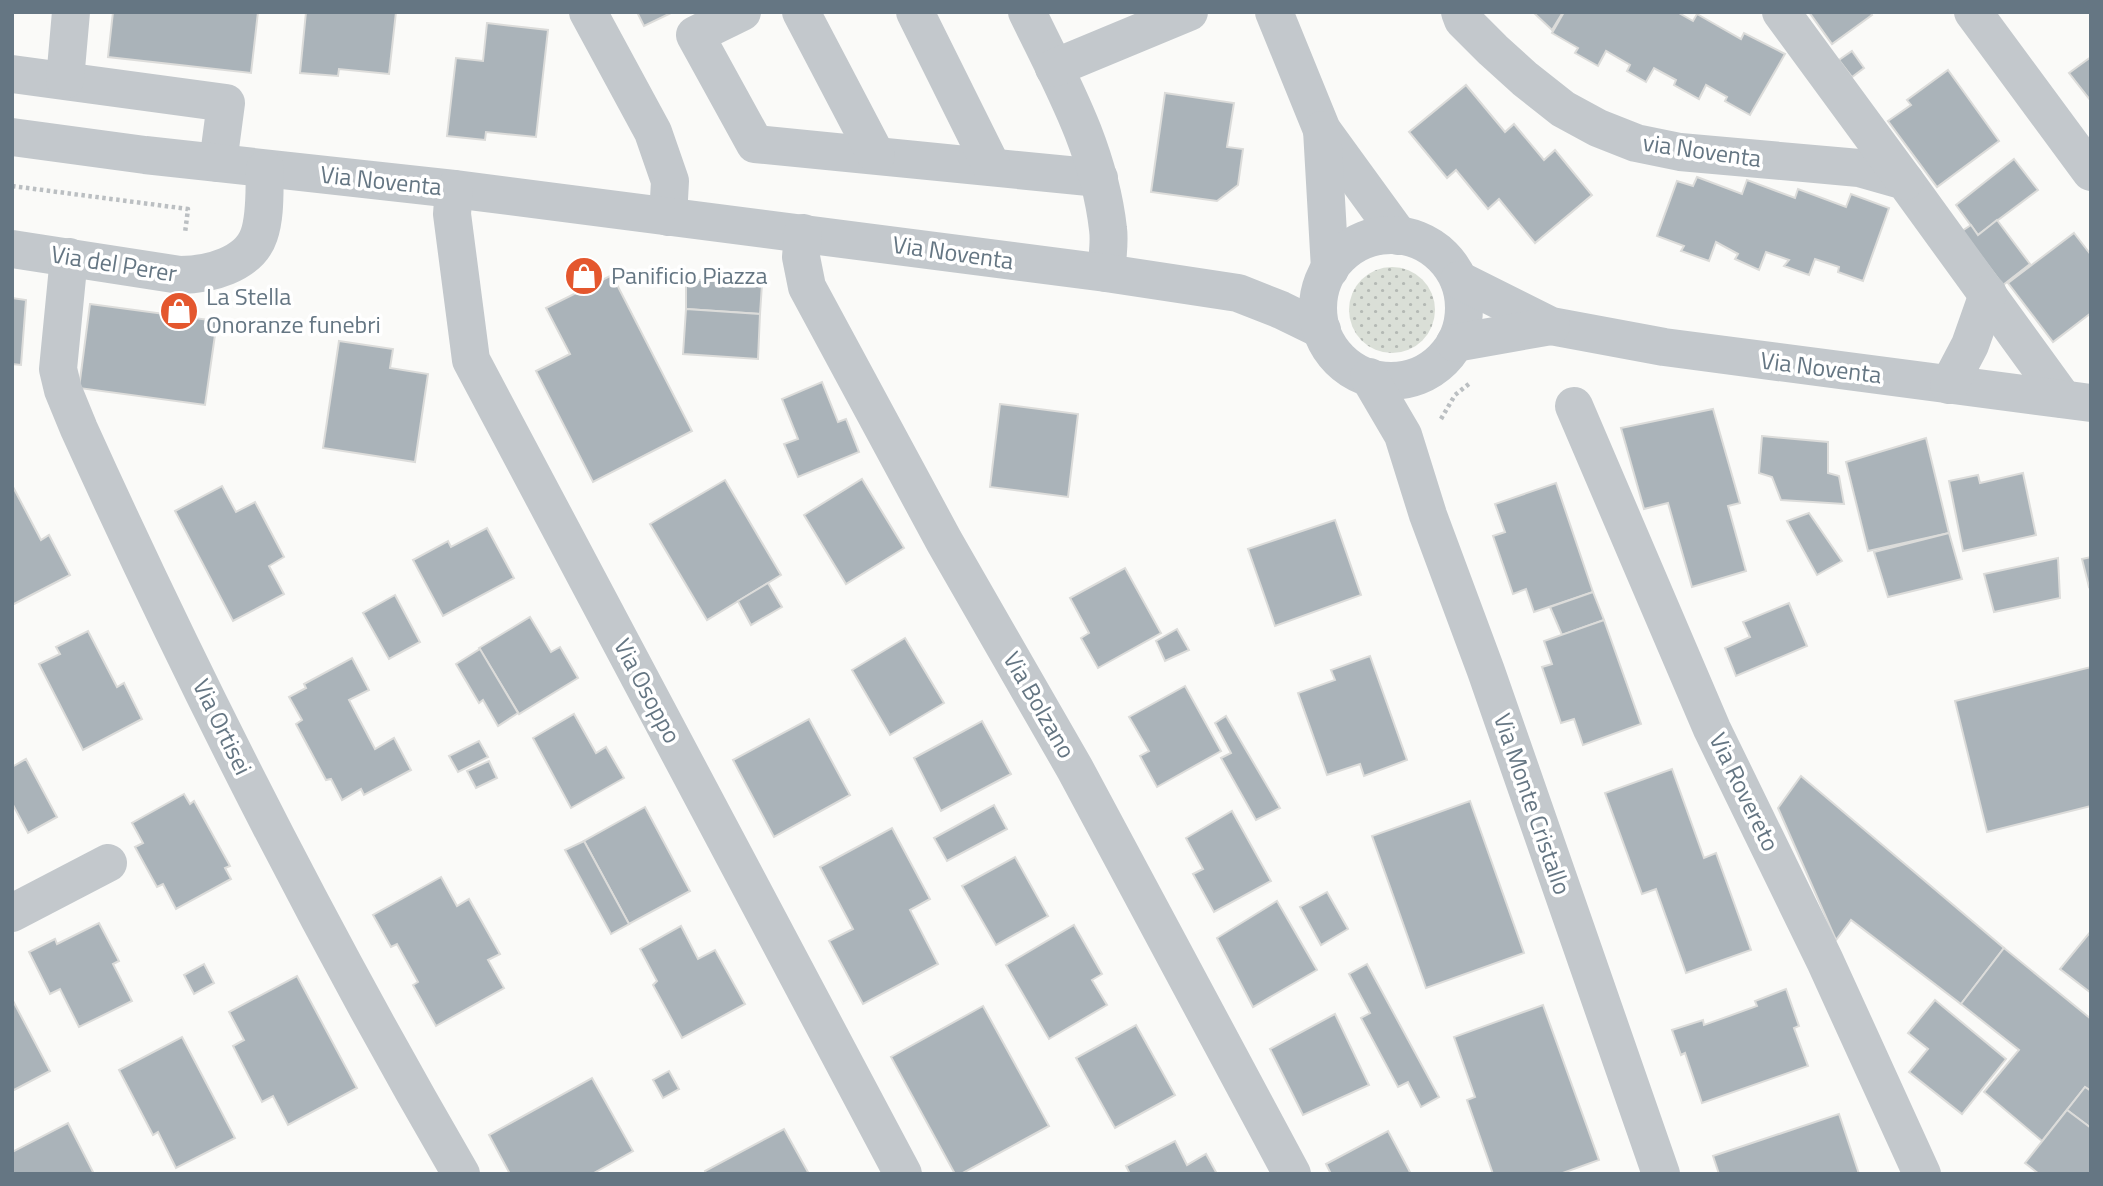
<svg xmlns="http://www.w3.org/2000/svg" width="2103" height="1186" viewBox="0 0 2103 1186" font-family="'Titillium Web',sans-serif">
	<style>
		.grass { fill: url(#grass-dots) }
		.building { fill: #aab3b9; stroke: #dcdcda; stroke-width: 2 }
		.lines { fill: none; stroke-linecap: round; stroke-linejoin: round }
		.path { stroke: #bbbfc2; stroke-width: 4.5; stroke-dasharray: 3.5 3.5; stroke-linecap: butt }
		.minor { stroke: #c3c8cc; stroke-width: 38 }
		.labels { text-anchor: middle; stroke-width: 7; stroke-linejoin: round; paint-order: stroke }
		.street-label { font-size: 24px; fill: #657683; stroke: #fff }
		.poi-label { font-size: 24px; fill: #657683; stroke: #fff; text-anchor: start }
	</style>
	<defs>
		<pattern id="grass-dots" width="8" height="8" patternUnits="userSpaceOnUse" patternTransform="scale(1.75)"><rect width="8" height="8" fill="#dadfd7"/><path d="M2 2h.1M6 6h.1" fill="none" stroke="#b4b9b4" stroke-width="1.8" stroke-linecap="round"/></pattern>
	</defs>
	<rect width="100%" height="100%" fill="#fafaf8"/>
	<circle class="grass" cx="1392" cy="310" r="43"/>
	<g class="building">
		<path d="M113,12H258L251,73L108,57Z"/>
		<path d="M306,12H396L389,74L339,69L338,76L300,73Z"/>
		<path d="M637,12H673L644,26Z"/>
		<path d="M1533,12H1563L1552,30Z"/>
		<path d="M1564,12H1677L1693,21L1697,14L1741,39L1744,33L1785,54L1750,115L1725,101L1727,97L1706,85L1699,99L1674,85L1676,80L1654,68L1646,82L1627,71L1630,65L1606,51L1598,66L1575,53L1578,48L1552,33Z"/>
		<path d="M1809,12H1870L1872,15L1832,44Z"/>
		<path d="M487,23L548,30L536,137L486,132L485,140L447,136L456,58L483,61Z"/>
		<path d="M1852,51L1864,68L1852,77L1839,60Z"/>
		<path d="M2091,57V101L2069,73Z"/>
		<path d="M1948,70L1999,141L1937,187L1888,121L1911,105L1907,100Z"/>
		<path d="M1466,85L1505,132L1514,124L1544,160L1555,150L1592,195L1535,243L1499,199L1488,209L1456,170L1447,178L1409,132Z"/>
		<path d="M1165,93L1234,103L1227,147L1243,149L1238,185L1217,201L1151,192Z"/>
		<path d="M2014,159L2038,190L1978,235L1956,205Z"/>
		<path d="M1697,177L1742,194L1747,180L1795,198L1798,189L1846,207L1851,194L1889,208L1863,281L1838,272L1839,267L1815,259L1809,275L1784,266L1789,260L1766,252L1759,270L1735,259L1738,254L1716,242L1709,261L1681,251L1684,246L1657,236L1677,181L1693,186Z"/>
		<path d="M1997,220L2030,264L2003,285L1962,231L1971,225L1978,235Z"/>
		<path d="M2074,233L2091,255V313L2053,342L2008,283Z"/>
		<path d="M612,275L692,431L593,482L536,371L570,354L546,308Z"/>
		<path d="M686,279L762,284L760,314L686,309Z"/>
		<path d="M12,298L26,300L21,365L12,364Z"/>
		<path d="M90,304L217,321L205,405L79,388Z"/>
		<path d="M686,309L760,314L758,359L683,354Z"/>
		<path d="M339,341L393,349L390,368L428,374L415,462L323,448Z"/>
		<path d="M822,382L838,422L846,419L859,452L798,477L784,444L798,439L782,399Z"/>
		<path d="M1000,404L1078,414L1068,497L990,487Z"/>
		<path d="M1713,409L1740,503L1728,506L1746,571L1692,587L1668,503L1644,509L1621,428Z"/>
		<path d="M1762,436L1828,442V473L1839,476L1844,504L1781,500L1772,477L1759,473Z"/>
		<path d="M1926,438L1949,533L1868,551L1846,462Z"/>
		<path d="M2023,473L2036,535L1963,551L1949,481L1978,475L1980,483Z"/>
		<path d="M862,479L904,548L846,584L804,515Z"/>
		<path d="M725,480L781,575L707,620L650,524Z"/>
		<path d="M1556,483L1593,592L1534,612L1526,589L1513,594L1493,536L1505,532L1495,504Z"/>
		<path d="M12,485L41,540L49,535L70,575L12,605Z"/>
		<path d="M222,486L236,512L255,502L284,557L269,566L284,594L233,621L175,511Z"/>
		<path d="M1809,513L1842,561L1817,575L1787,521Z"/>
		<path d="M1335,520L1361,595L1275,626L1248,549Z"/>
		<path d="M487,528L514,578L443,616L413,560L448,541L451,547Z"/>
		<path d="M1949,533L1962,579L1888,597L1874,552Z"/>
		<path d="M2091,557V586L2089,587L2082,559Z"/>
		<path d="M2058,558L2060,598L1994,612L1984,574Z"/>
		<path d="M1125,568L1161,633L1098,668L1081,638L1089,633L1070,598Z"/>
		<path d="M768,583L782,607L751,625L738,601Z"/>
		<path d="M1593,592L1604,620L1562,635L1550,607Z"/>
		<path d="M395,595L420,642L389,659L363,613Z"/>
		<path d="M1789,603L1807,646L1736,676L1725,648L1750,637L1743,622Z"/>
		<path d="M530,617L551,652L560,647L578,678L519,714L479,648Z"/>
		<path d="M1604,620L1641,724L1583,745L1574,719L1561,723L1542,667L1552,664L1544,641Z"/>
		<path d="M1177,629L1189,650L1165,661L1156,641Z"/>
		<path d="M88,631L117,687L124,683L142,719L83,750L39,664L60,654L56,647Z"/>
		<path d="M905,638L944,703L890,735L852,670Z"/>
		<path d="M480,649L518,713L498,726L483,700L479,703L456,664Z"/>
		<path d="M1370,656L1407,760L1364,776L1360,764L1327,775L1298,693L1335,680L1331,670Z"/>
		<path d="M352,658L369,690L349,700L375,749L394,738L411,770L364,795L361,789L342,800L331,779L326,780L296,724L302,720L289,697L306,688L304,684Z"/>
		<path d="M2091,667V806L1987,832L1955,701Z"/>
		<path d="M1185,686L1221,751L1157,787L1140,756L1149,751L1129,717Z"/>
		<path d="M574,714L596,753L606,747L624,778L571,808L533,738Z"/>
		<path d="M1226,716L1280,808L1256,820L1221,758L1231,753L1215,723Z"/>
		<path d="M809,719L850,795L774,837L733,760Z"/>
		<path d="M982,721L1011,774L941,811L914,758Z"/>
		<path d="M479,741L488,757L458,772L449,756Z"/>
		<path d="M26,759L57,817L28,833L12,803V767Z"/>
		<path d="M489,761L497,778L476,788L467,771Z"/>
		<path d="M1672,769L1704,858L1716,853L1751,950L1686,973L1656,889L1642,894L1605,793Z"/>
		<path d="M1801,776L2004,948L1961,1004L1851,920L1836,940L1778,808Z"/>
		<path d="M184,794L190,804L194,801L230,866L225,868L231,879L176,909L163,884L157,887L135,847L143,843L132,823Z"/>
		<path d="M1470,801L1524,953L1426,988L1372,836Z"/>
		<path d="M994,805L1007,829L947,861L934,838Z"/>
		<path d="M645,807L690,891L629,924L584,841Z"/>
		<path d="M1232,811L1271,881L1214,912L1193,874L1203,869L1186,838Z"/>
		<path d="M892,828L930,899L910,910L938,964L863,1004L829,941L853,929L820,867Z"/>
		<path d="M584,841L629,924L611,934L565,850Z"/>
		<path d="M1015,857L1048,916L996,945L962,886Z"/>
		<path d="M441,877L457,906L469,899L500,954L488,960L504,988L436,1026L413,985L418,982L397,944L391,947L373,915Z"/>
		<path d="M1327,892L1348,929L1321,945L1300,907Z"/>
		<path d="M1277,901L1317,970L1253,1007L1217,938Z"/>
		<path d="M99,923L119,961L113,964L132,1001L79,1027L60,989L50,994L29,952L55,939L57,944Z"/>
		<path d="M1074,925L1102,974L1092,980L1107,1005L1049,1039L1006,965Z"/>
		<path d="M681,926L698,959L715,950L745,1004L682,1038L653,985L657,981L640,949Z"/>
		<path d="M2091,931V993L2060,969Z"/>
		<path d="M2004,948L2091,1019V1091L2085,1087L2042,1141L1984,1092L2019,1050L1961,1004Z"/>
		<path d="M204,964L214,983L194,994L184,975Z"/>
		<path d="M1367,964L1439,1097L1421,1107L1408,1082L1398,1087L1361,1018L1370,1013L1349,974Z"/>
		<path d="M297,976L357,1088L288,1125L273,1096L262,1102L233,1046L244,1040L229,1012Z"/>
		<path d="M1786,989L1799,1026L1794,1028L1808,1066L1702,1103L1685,1053L1681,1055L1672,1030L1703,1020L1704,1025L1757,1006L1755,1001Z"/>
		<path d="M12,999L50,1071L12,1091Z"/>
		<path d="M1935,1000L2006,1059L1962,1114L1909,1072L1928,1049L1908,1033Z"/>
		<path d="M1543,1005L1599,1160L1560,1174H1493L1467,1100L1475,1097L1454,1037Z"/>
		<path d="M983,1006L1049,1126L961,1174H955L891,1057Z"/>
		<path d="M1335,1014L1369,1085L1303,1115L1270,1049Z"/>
		<path d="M1136,1025L1175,1095L1115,1128L1076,1058Z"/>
		<path d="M182,1037L235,1138L176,1168L158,1132L153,1135L119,1070Z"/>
		<path d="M669,1071L679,1089L663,1098L653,1080Z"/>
		<path d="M592,1078L633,1151L592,1174H510L489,1135Z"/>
		<path d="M2085,1087L2091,1091V1128L2067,1110Z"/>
		<path d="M2067,1110L2091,1128V1174H2039L2025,1163Z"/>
		<path d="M1839,1114L1859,1174H1719L1713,1156Z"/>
		<path d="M68,1123L94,1174H12V1152Z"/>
		<path d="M784,1129L809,1174H706L705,1171Z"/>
		<path d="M1388,1131L1411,1174H1331L1326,1164Z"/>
		<path d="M1175,1141L1187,1165L1206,1154L1217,1174H1130L1126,1166Z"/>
	</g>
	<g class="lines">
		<g class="path">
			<path d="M12,186L188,209L185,233"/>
			<path d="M1441,419L1455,395L1470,383"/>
		</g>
		<g class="minor">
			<path d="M588,12L653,132L670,181L668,217"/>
			<path d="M742,12L695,35L755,144L1099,178"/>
			<path d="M801,12L876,155"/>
			<path d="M915,12L992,167"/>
			<path d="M1027,12C1062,84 1099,149 1108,229C1110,243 1107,259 1106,273"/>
			<path d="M1274,12L1322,130L1399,236"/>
			<path d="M1460,12L1463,20L1493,50L1525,79L1563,109L1598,128L1636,143L1680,152L1859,168L1905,181L2063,399"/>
			<path d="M1781,12L1905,181"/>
			<path d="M1973,12L2091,172"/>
			<path d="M1054,68L1189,12"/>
			<path d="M12,74L226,103L218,163"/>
			<path d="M65,80L71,12"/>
			<path d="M1322,130L1330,269"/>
			<path d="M12,137L145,155L454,189L1106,273L1238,293L1281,310L1322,330"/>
			<path d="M454,189L452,214L471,360L903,1174"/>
			<path d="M803,233L801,257L807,287L944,541L1075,769L1292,1174"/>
			<circle cx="1391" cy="308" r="73"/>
			<path d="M12,249L180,275C208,275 249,265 259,235C266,215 264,189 265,169"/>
			<path d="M69,257L58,369L63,390L79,429C194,683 321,933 461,1174"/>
			<path d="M1459,280L1551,326L1664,347L2091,403"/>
			<path d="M1455,343L1551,326"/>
			<path d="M1369,377L1403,435L1428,515L1486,671L1661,1174"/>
			<path d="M1949,385L1970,345L1988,294"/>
			<path d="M1574,406L1712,729L1825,961L1922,1174"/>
			<path d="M12,913L108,863"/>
		</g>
	</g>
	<defs>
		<symbol id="shop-disc" viewBox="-11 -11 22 22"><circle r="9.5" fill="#e4572e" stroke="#fff"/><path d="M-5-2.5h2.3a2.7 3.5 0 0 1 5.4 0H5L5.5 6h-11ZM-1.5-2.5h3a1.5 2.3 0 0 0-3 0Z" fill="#fff"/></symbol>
	</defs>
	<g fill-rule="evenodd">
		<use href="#shop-disc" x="562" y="254" width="44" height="44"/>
		<use href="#shop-disc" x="157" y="289" width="44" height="44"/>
	</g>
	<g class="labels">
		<g class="street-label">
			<text transform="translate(1702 151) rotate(8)" y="8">via Noventa</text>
			<text transform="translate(381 181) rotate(6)" y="8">Via Noventa</text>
			<text transform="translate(953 253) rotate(8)" y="8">Via Noventa</text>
			<text transform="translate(114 264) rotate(9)" y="8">Via del Perer</text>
			<text transform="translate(1821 368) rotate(7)" y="8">Via Noventa</text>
			<text transform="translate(647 691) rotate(62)" y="8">Via Osoppo</text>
			<text transform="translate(1039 705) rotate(60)" y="8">Via Bolzano</text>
			<text transform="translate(222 727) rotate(64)" y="8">Via Ortisei</text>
			<text transform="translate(1744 792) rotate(64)" y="8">Via Rovereto</text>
			<text transform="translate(1532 804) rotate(71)" y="8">Via Monte Cristallo</text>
		</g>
		<g class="poi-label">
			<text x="611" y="284">Panificio Piazza</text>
			<text x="206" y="305">La Stella<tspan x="206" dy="28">Onoranze funebri</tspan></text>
		</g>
	</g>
	<rect width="2103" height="1186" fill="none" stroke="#657683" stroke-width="28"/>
</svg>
